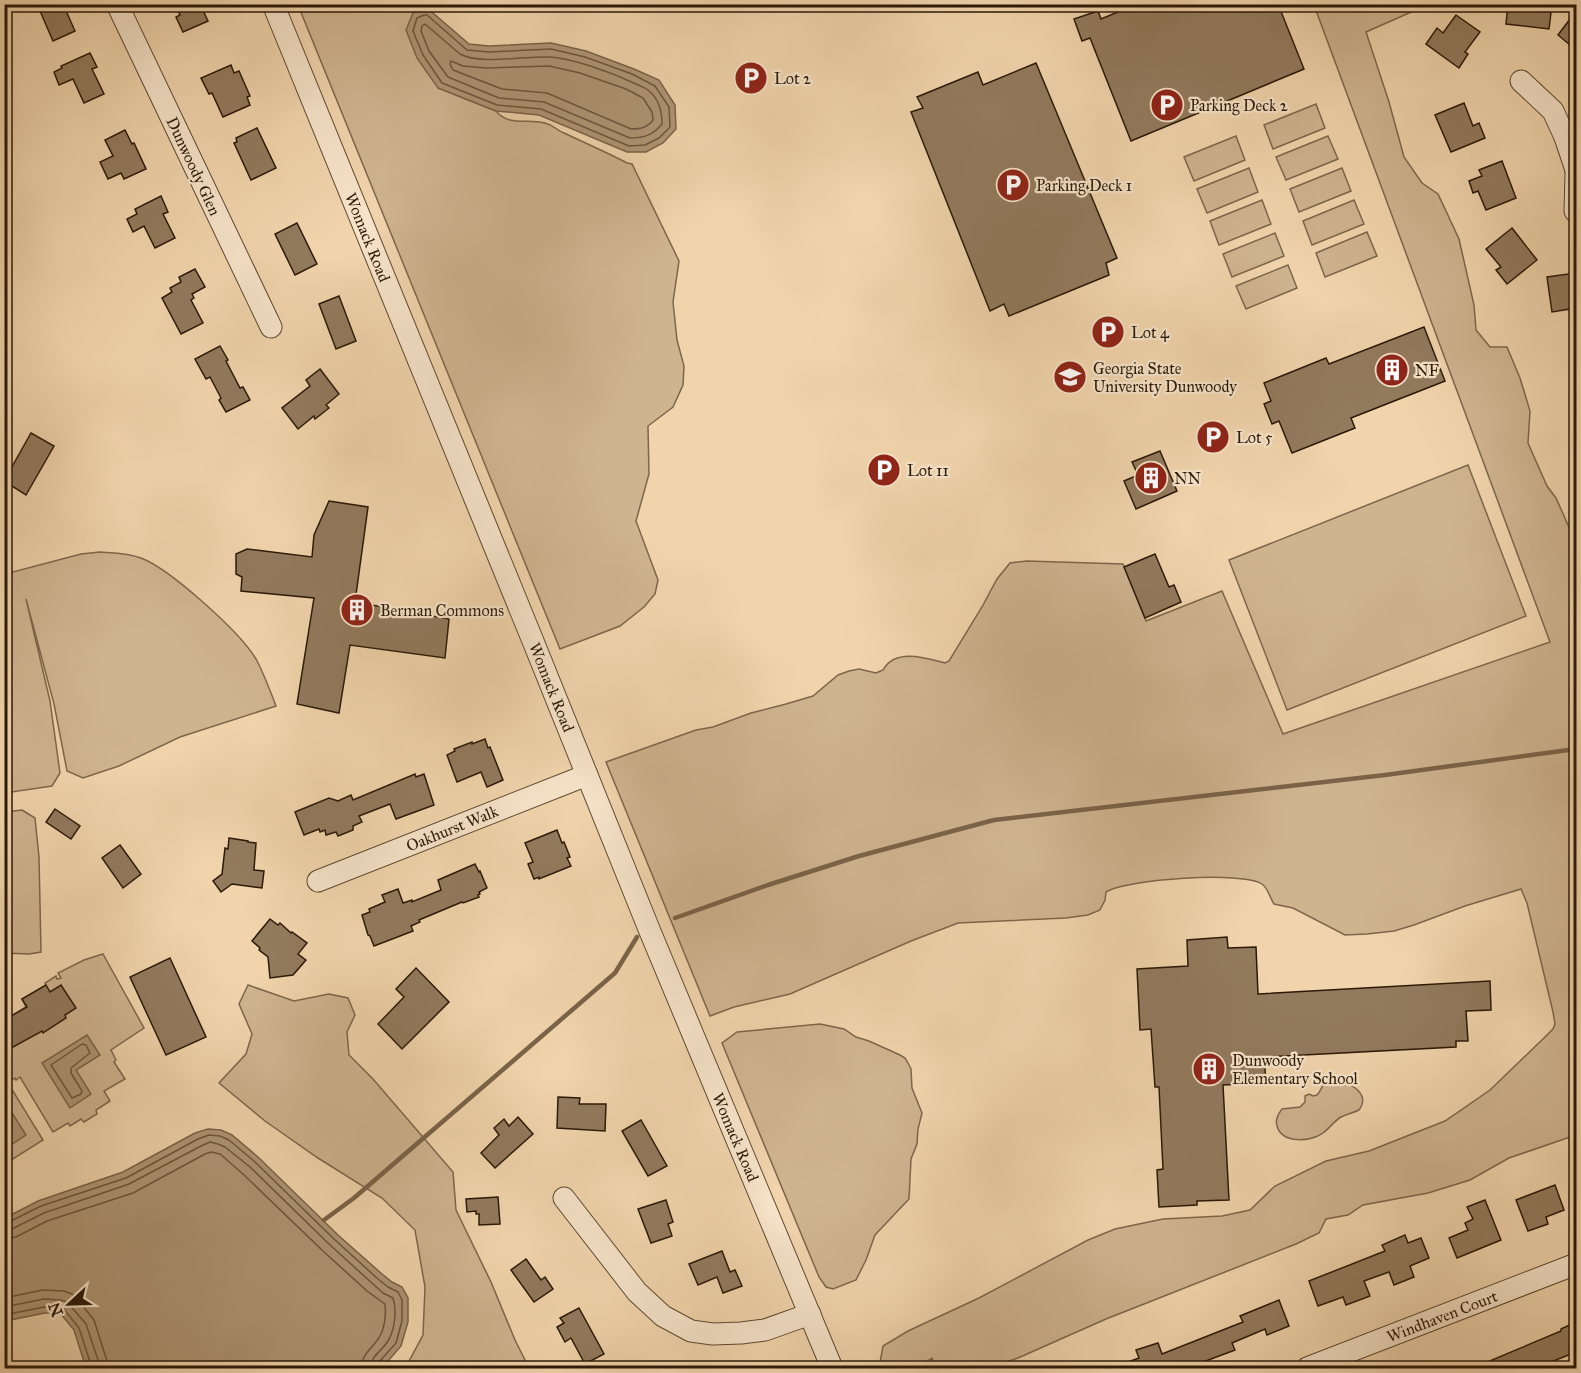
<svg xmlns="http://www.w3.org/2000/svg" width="1581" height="1373" viewBox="0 0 1581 1373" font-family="'IM FELL Great Primer',serif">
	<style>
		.green { fill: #cfb490; stroke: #7d664c; stroke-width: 1.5 }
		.water { fill: #ae9474; stroke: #7a6348; stroke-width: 1.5 }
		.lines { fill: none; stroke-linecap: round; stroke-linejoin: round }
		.shore { stroke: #6c563e; stroke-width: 1.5 }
		.stream { stroke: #7a6348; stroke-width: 4.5 }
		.building { fill: #927a5d; stroke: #2b1907; stroke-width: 1.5 }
		.minor-casing { stroke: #5c4830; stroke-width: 23 }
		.minor { stroke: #f6e3c9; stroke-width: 21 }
		.labels { text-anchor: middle; stroke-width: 4.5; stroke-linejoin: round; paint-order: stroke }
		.poi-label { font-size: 16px; fill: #2b1907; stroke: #f6e3c9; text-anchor: start }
		.street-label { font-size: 16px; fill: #2b1907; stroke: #f6e3c9 }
	</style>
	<rect width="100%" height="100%" fill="#f1d4ac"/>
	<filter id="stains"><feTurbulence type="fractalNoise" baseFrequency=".00333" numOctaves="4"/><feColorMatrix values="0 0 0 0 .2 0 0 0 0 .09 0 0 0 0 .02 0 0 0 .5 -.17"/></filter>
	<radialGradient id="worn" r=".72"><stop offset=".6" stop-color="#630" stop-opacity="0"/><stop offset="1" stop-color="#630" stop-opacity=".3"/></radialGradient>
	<g class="green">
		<path d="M298,5H425L426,7L413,13L438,88L496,111C510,128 529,117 548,124C554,126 558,131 564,133C585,143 606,152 627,163L632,164L679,261L673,302L677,340L684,366L683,385L673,407L648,426L649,474L636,521L658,580L655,594L644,607L620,626L560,649Z"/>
		<path d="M1314,5H1427L1366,32L1389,102L1404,157L1422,183L1438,194L1459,239L1474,305L1476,330L1490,347H1507L1520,378L1530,411L1528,443L1547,486L1556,498L1576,543V1135L1509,1158L1470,1180L1428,1193L1363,1205L1348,1215L1326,1219L1319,1233L1296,1244L1106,1319L1018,1358L989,1368H936L932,1358L916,1368H879L883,1346L908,1331L979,1298L1088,1240L1115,1229L1163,1219L1222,1216L1250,1210L1275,1186L1326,1161L1369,1151L1445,1121L1490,1090L1544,1038L1553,1029L1555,1024L1553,1012L1527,903L1521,889L1465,906L1414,925L1394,931L1367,934L1345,935L1293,908L1274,904C1270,898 1268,888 1262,884C1243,871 1126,879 1106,892L1105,900L1100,910L1088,915L1066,918L958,923L911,941L790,994L734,1007L710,1016L606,762L696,730L713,727L751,713L786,704L813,696L838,675L849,671L859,669L876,673L883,670C895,648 926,658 945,663L949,661L982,607L997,579L1010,563L1027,561L1123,564L1146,621L1222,591L1283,734L1550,642Z"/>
		<path d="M1316,104L1325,128L1273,149L1264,125Z"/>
		<path d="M1236,136L1245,160L1194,181L1184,157Z"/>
		<path d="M1328,136L1338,159L1286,180L1276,157Z"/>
		<path d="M1249,168L1258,192L1207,213L1197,189Z"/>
		<path d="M1342,168L1351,191L1299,212L1290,189Z"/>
		<path d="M1262,200L1271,224L1219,245L1210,221Z"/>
		<path d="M1354,200L1364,224L1312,245L1303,221Z"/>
		<path d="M1367,232L1377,256L1325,277L1316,253Z"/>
		<path d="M1275,233L1284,256L1232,277L1223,254Z"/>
		<path d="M1288,265L1297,288L1246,309L1236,286Z"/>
		<path d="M1468,465L1526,616L1287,710L1229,560Z"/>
		<path d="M100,552C114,553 128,553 141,558C170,569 240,632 256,659C264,674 270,690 276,706L180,737L119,766L83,778L67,771L54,704L26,599L50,701L60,773L52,786L5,793V574L81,554Z"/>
		<path d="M22,810L35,818L39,857L41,952L29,954L5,953V812Z"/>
		<path d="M103,954L144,1028L111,1050L116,1060L114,1062L125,1079L104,1091L110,1101L96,1110L97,1114L84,1122L81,1119L70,1126L68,1123L53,1132L20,1077L16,1080L15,1078L8,1083L43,1140L5,1164V1020L26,1007L22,999L46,985L45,983L56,976L57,979L61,978L58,973L84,960Z"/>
		<path d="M248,985L294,1001L329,994L348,998L355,1015L347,1032L349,1055L373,1079L453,1172L456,1210L491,1282L515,1340L529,1368H401L408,1363L423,1335L425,1287L415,1230L382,1198L318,1158L265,1121L219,1083L246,1054L252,1034L239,1004Z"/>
		<path d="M820,1024L844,1029L856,1037L869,1041L900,1055L905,1058L908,1063L911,1069L912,1088L922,1113L918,1129L917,1144L911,1159L909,1199L875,1235L866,1260L856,1280L833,1289L826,1287L819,1277L722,1043L737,1032Z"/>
		<path d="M1329,1079C1344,1079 1373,1092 1359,1110C1353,1113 1347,1114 1341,1117C1334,1121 1330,1128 1323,1133C1311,1142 1282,1144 1277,1126C1275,1120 1278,1114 1282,1109L1300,1107L1305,1102V1096L1309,1094L1313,1096L1317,1095C1322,1090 1322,1083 1329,1079Z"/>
	</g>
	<g class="water">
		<path d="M426,7L469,44L489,46L551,43L586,51L634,69L659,80L675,105L676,129L663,143L646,152H627L539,115L496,111L438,88L417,58L406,30L413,13Z"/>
		<path d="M87,1035L100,1055L76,1070L91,1094L70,1108L42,1063Z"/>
		<path d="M4,1100L26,1135L5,1149H4Z"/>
		<path d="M208,1129L221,1130L232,1135L258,1157L338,1235L382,1274L392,1282L402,1287L408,1298V1322L401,1346L382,1368H86L74,1330L60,1313H45L5,1321V1218L38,1201L123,1172L195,1133Z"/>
	</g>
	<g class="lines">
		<g class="shore">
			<path d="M424,15H427L467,50L489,52L551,49L585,57L632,74L655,86L669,107L670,127L659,138L645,145L629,146L541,109L497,105L442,83L423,55L413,31L417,18Z"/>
			<path d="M425,24L460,54C479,65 524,56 548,57C573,58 613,73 636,84C640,86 646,88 649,91C659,99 662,112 662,124C653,135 644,138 630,138L544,102L499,98L448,77L429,51L421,31L422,26Z"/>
			<path d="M451,61L463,66L486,68L549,66L580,73L626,89L643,98L652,112L653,120C647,128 640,129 631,129L547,93L502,89L453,70L450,64Z"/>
			<path d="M82,1044L86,1045L90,1053L71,1068V1073L82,1091L81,1094L72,1098L51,1065Z"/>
			<path d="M4,1223L9,1222L41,1206L126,1178L198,1139L209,1135L220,1136L229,1140L255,1162L334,1239L378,1279L388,1287L398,1292L402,1300V1321L396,1343L379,1362L378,1368"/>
			<path d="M4,1230L12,1229L44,1213L129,1184L201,1146L210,1142L218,1144L225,1147L250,1167L329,1244L373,1284L383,1293L393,1298C397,1310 395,1329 388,1341C382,1351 371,1356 370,1368"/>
			<path d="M4,1239L16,1237L47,1221L133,1193L205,1154L211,1152L220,1154L243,1174L323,1251L367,1291L385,1304C386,1314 385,1325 381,1334C375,1347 362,1352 361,1368"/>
			<path d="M4,1298L43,1290L64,1291L72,1294L78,1300L94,1320L107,1361L108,1368"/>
			<path d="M4,1307L44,1299L60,1300L67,1302L86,1324L99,1363V1368"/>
			<path d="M4,1315L44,1307L63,1308L79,1328L92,1368"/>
		</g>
		<g class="stream">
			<path d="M675,918L768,885L859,856L994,820L1385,775L1576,749"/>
			<path d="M324,1220L354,1198L615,973L637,937"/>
		</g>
	</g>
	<g class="building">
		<path d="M37,4H63L75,31L53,41Z"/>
		<path d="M175,4H200L208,21L183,32L176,17L180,15Z"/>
		<path d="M1137,4H1278L1304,69L1131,141L1090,38L1082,41L1074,19L1098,11L1101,19Z"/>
		<path d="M1508,4H1552L1549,29L1506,24Z"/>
		<path d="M1576,11V50L1558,35Z"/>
		<path d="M1456,15L1480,32L1465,52L1468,54L1459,68L1426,44L1437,28L1443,33Z"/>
		<path d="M90,53L97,67L92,69L104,94L84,103L73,79L59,85L54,72L62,68L61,66Z"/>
		<path d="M1036,63L1117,258L1106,263L1109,275L1009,316L1004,304L990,311L911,112L923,108L917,97L978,72L983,85Z"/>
		<path d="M231,65L234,73L239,71L250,96L247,97L250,105L223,117L212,93L209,94L201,78Z"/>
		<path d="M1464,103L1473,126L1479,123L1485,138L1451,152L1435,115Z"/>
		<path d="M257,128L276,168L251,180L234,143L237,142L236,138Z"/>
		<path d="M125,130L132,144L134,143L146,169L124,179L121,173L108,179L100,162L113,156L105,140Z"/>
		<path d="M1502,161L1516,198L1486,210L1478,191L1473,193L1469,181L1482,176L1479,170Z"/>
		<path d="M161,196L168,212L163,214L175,238L155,248L144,226L133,232L127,219L137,214L135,209Z"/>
		<path d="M297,223L317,264L295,275L275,234Z"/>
		<path d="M1512,228L1537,260L1507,284L1496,270L1501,267L1486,249Z"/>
		<path d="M195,269L205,287L192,294L194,298L191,300L203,323L181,334L162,298L172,292L170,288L181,282L179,277Z"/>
		<path d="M1576,273V308L1552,312L1547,277Z"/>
		<path d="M339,296L356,341L336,349L319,304Z"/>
		<path d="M1424,327L1445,381L1351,418L1355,428L1292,453L1279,421L1272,424L1264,404L1271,401L1264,383L1326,358L1329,364Z"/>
		<path d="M220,346L228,360L226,361L240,388L243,387L250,400L226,412L219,400L221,398L210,377L206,379L195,359Z"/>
		<path d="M320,369L339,394L326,405L329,408L315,419L314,416L298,429L282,408L310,386L306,380Z"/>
		<path d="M31,433L54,446L26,495L4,481Z"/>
		<path d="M1160,451L1177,491L1136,509L1124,481L1138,475L1132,462Z"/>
		<path d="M329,501L368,507L355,602L449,619L445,658L350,645L339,713L297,704L314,598L241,591L242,577L236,574V554L247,549L312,557L314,535Z"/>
		<path d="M1155,554L1169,587L1174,585L1181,602L1145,618L1124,567Z"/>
		<path d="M485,739L488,748L490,747L503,780L487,787L481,772L457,782L447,755L455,751L454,749L472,742V744Z"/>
		<path d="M415,774L416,777L424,774L434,805L396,819L390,804L359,816L362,822L353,826V830L338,836L336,832L326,835L325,830L320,832L319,829L304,835L295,812L329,798L338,801L351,795L353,800Z"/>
		<path d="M55,809L80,826L71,839L46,822Z"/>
		<path d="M557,830L562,843L564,842L570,857L567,858L571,866L539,879V877L534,879L528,864L533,862L525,843Z"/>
		<path d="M229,838L248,841V842L256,843L254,870L264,871L262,888L232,884L221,892L213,881L222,874L225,848L228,849Z"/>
		<path d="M120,845L141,874L123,888L102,858Z"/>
		<path d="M475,864L479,872L480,871L487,888L479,892L480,894L478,895L479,897L463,903L462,902L419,920L420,922L411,926L413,931L374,946L370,936L368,935L362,915L370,912L369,909L385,902L382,895L398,889L403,903L412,900V902L441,890L438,880Z"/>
		<path d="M270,919L278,925L280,923L291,933L292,932L307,943L298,954L306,960L293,975L270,978L268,957L259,950L260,948L252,941Z"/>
		<path d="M1227,937L1228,948L1256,947L1258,994L1490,981L1491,1010L1466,1011L1468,1041H1456V1047L1264,1057L1266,1083L1223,1085L1229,1200L1197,1201V1205L1159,1207L1157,1170L1163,1169L1159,1087H1155L1151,1029L1140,1030L1137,969L1188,966L1187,940Z"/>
		<path d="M170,958L206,1037L166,1055L130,977Z"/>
		<path d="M416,968L449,1002L402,1049L378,1024L404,997L396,989Z"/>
		<path d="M46,985L50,992L61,985L76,1008L65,1015L66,1018L43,1033L42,1031L4,1052V1020L27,1007L22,999Z"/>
		<path d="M558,1097L580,1098L579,1104H606L605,1131L557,1128Z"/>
		<path d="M518,1117L533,1134L495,1168L481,1153L499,1135L494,1128L504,1119L509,1126Z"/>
		<path d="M641,1120L667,1166L648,1176L622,1131Z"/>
		<path d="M1555,1185L1564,1210L1546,1217L1548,1224L1528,1231L1516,1200Z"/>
		<path d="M498,1197L500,1224L479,1225V1214H476V1211L467,1212L466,1199Z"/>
		<path d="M666,1200L673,1222L668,1224L672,1236L651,1243L638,1209Z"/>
		<path d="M1485,1200L1501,1240L1457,1258L1449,1238L1468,1230L1465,1223L1473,1219L1467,1207Z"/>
		<path d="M1405,1235L1408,1243L1421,1238L1429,1258L1410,1266L1414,1277L1394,1285L1389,1272L1364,1281L1370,1296L1346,1305L1343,1297L1318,1306L1309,1281L1385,1251L1382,1245Z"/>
		<path d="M722,1251L730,1272L735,1270L742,1286L723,1293L717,1277L698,1285L689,1264Z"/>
		<path d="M526,1259L541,1280L545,1277L553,1289L534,1302L511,1270Z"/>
		<path d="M1279,1300L1289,1326L1267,1335L1265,1329L1232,1343L1235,1350L1187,1368H1114V1367L1139,1358L1136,1350L1158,1343L1162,1354L1243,1322L1240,1316Z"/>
		<path d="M579,1308L604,1354L585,1364L571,1338L565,1342L557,1327L564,1323L560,1318Z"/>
		<path d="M1576,1322V1352L1536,1368H1473L1561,1331V1329Z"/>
	</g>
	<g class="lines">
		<defs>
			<g id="minor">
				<path d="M117,4L271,327"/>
				<path d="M273,4L535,646L649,929L832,1368"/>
				<path d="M1521,81L1553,111L1565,137"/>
				<path d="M1576,132L1565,137L1576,170"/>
				<path d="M1575,211L1576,174"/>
				<path d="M318,881L587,775"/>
				<path d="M564,1198L637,1292L663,1316L691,1331L713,1334L741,1333L765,1330L810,1314"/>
				<path d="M1307,1368L1576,1264"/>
			</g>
		</defs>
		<use href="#minor" class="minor-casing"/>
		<use href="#minor" class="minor"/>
	</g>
	<defs>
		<symbol id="parking-disc" viewBox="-11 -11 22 22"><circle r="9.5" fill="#8f2418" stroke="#f6e3c9"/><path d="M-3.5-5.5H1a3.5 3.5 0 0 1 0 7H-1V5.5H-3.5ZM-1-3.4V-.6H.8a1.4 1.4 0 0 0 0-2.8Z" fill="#fff"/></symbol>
		<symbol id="building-disc" viewBox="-11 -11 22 22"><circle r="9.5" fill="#8f2418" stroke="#f6e3c9"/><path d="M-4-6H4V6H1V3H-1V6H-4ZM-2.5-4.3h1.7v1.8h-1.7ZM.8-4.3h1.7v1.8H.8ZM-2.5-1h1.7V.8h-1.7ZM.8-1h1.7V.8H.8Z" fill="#fff"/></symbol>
		<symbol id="university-disc" viewBox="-11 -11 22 22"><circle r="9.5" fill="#8f2418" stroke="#f6e3c9"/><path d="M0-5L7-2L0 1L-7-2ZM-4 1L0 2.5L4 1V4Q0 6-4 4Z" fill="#fff"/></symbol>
	</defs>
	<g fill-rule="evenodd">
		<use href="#parking-disc" x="732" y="59" width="38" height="38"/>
		<use href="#parking-disc" x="1148" y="86" width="38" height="38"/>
		<use href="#parking-disc" x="994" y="166" width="38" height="38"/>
		<use href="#parking-disc" x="1089" y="313" width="38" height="38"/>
		<use href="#building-disc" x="1373" y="351" width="38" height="38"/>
		<use href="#university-disc" x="1051" y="358" width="38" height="38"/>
		<use href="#parking-disc" x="1194" y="418" width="38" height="38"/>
		<use href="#parking-disc" x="865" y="451" width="38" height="38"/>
		<use href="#building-disc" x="1132" y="459" width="38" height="38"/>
		<use href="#building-disc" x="338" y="591" width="38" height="38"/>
		<use href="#building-disc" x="1190" y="1050" width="38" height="38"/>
	</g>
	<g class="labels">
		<g class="poi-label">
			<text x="774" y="84">Lot 2</text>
			<text x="1190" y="111">Parking Deck 2</text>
			<text x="1036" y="191">Parking Deck 1</text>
			<text x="1131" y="338">Lot 4</text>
			<text x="1093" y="374">Georgia State<tspan x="1093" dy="18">University Dunwoody</tspan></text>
			<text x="1415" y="376">NF</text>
			<text x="1236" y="443">Lot 5</text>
			<text x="907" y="476">Lot 11</text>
			<text x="1174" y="484">NN</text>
			<text x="380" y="616">Berman Commons</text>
			<text x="1232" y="1066">Dunwoody<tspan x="1232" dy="18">Elementary School</tspan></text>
		</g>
		<g class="street-label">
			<text transform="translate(194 166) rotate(65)" y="6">Dunwoody Glen</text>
			<text transform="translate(368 237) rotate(68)" y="6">Womack Road</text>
			<text transform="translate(552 687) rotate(68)" y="6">Womack Road</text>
			<text transform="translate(452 828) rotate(-22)" y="6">Oakhurst Walk</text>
			<text transform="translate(736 1137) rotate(67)" y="6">Womack Road</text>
			<text transform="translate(1442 1316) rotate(-21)" y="6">Windhaven Court</text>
		</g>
	</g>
	<rect width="1581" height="1373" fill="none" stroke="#f1d4ac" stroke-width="24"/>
	<rect x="6" y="6" width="1569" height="1361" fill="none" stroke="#2b1907" stroke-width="3"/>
	<rect x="12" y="12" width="1557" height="1349" fill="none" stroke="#2b1907" stroke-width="1.5"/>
	<g transform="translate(69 1304) rotate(248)" stroke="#f6e3c9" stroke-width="4.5" paint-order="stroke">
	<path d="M0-4.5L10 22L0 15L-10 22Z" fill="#2b1907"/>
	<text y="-9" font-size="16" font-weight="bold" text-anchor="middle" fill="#2b1907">N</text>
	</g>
	<rect width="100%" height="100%" filter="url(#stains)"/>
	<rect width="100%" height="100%" fill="url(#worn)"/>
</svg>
